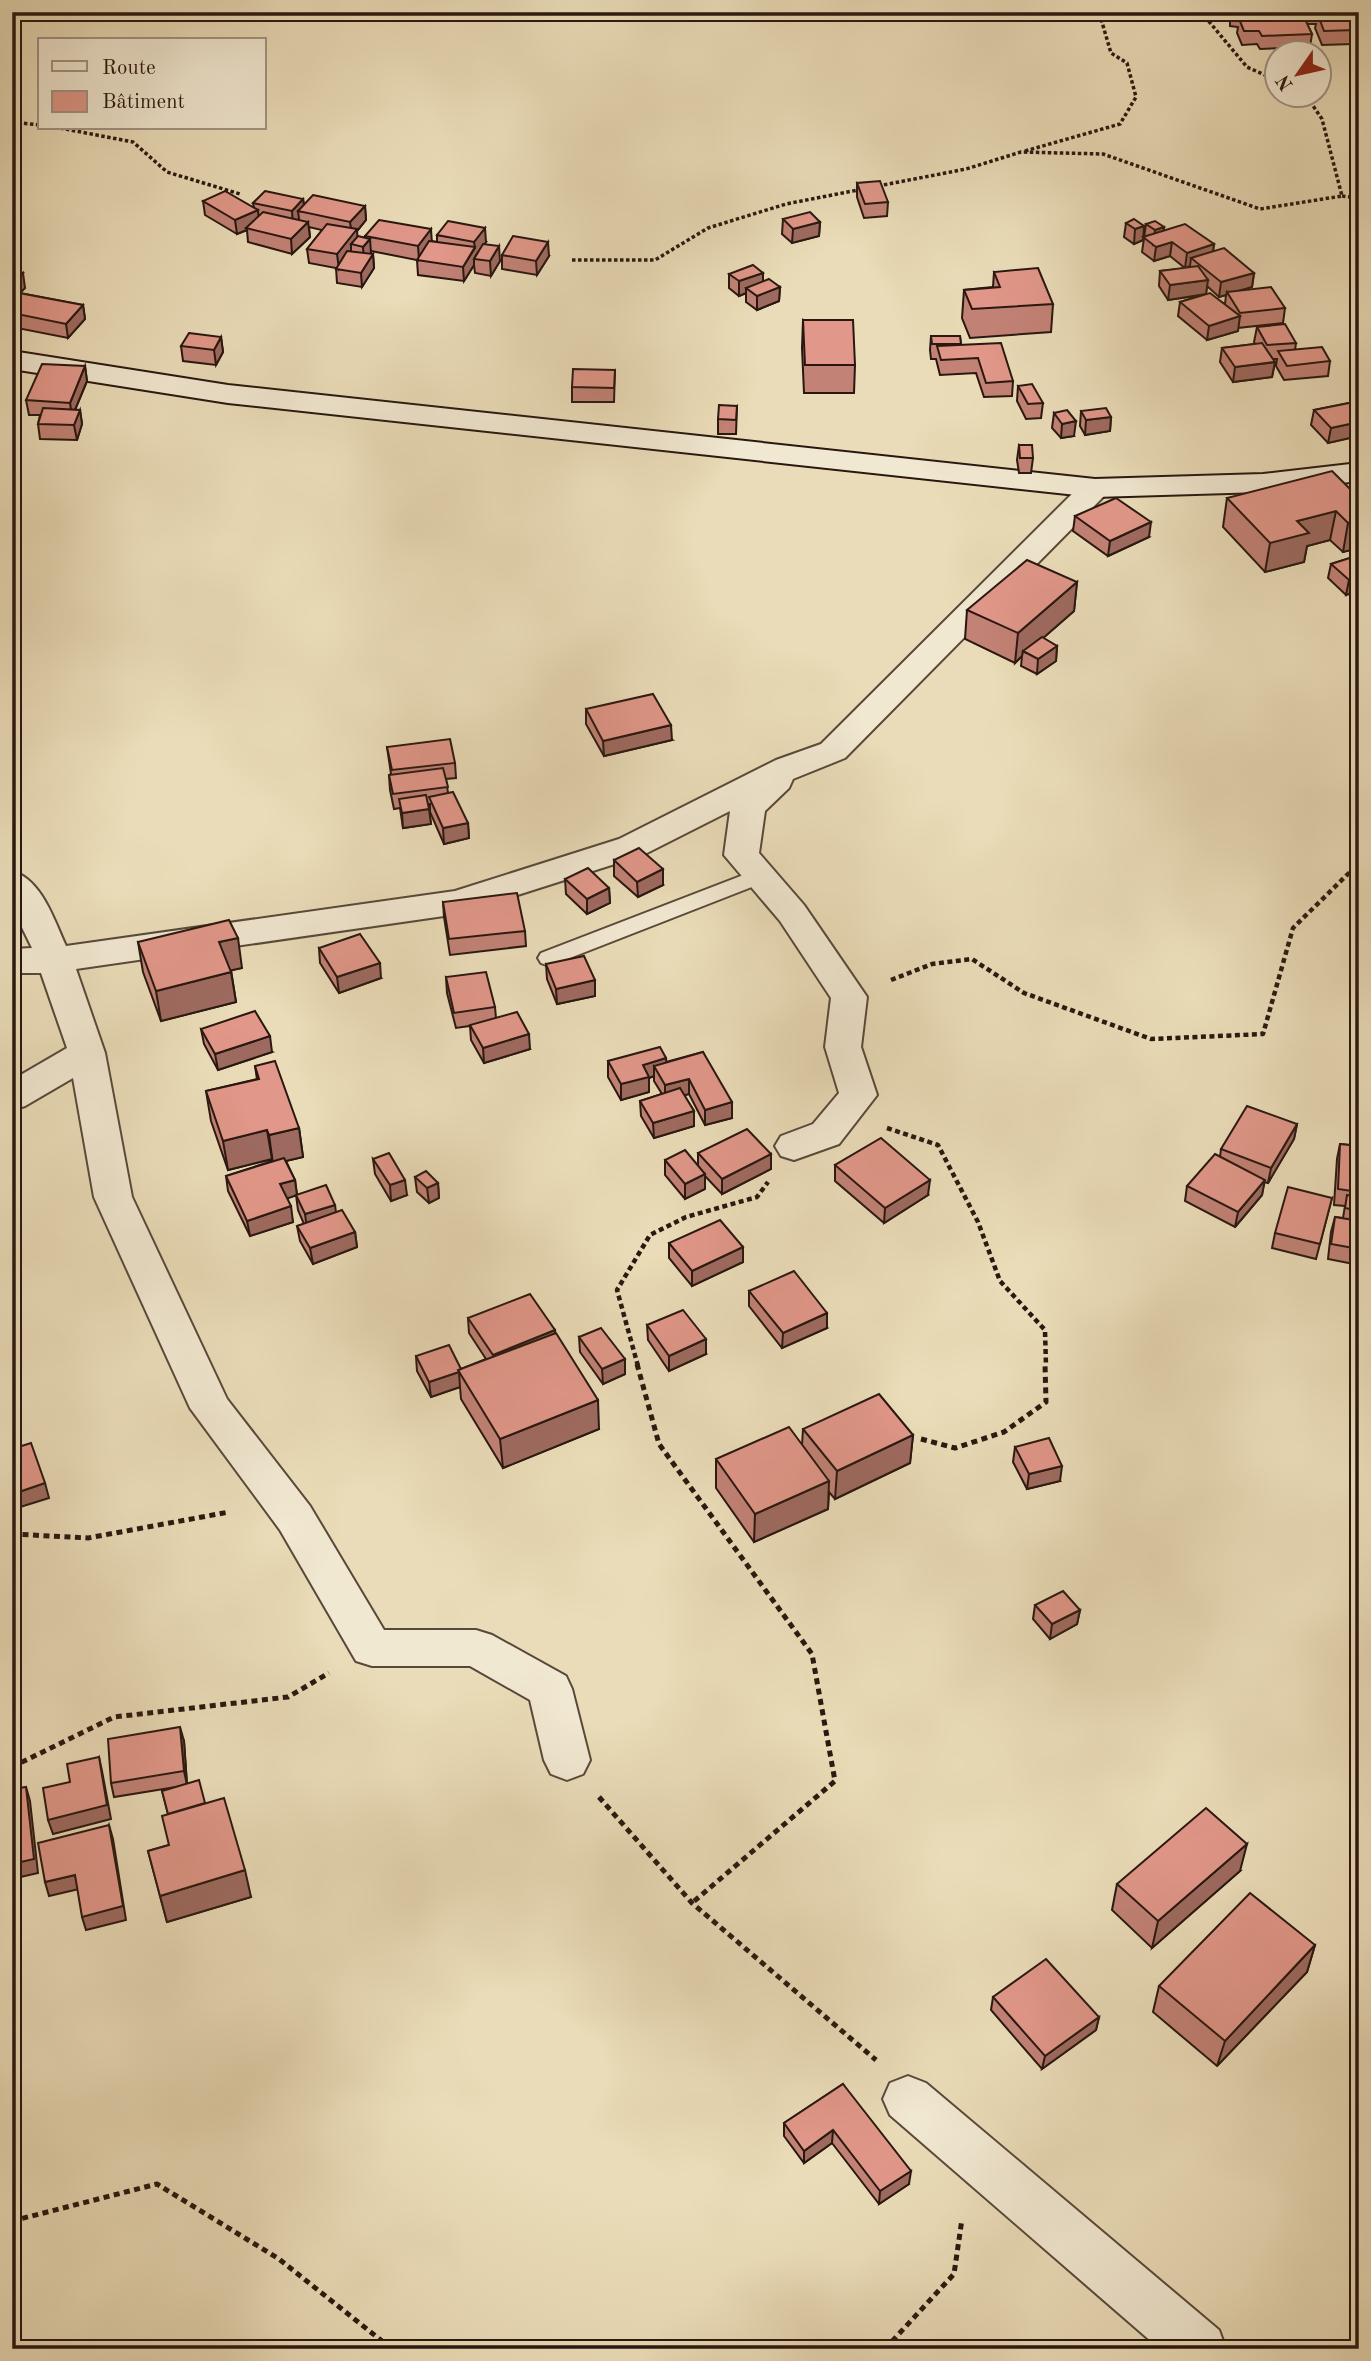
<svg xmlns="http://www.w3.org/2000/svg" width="1371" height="2361" viewBox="0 0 1371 2361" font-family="'Old Standard TT',serif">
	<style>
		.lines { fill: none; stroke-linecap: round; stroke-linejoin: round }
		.lane-casing { stroke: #59483a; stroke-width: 4 }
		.street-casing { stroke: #59483a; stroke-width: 4 }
		.secondary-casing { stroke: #291710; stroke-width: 4 }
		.path-far2 { stroke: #291710; stroke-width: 3.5; stroke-dasharray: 3.5 2.5; stroke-linecap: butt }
		.path-far1 { stroke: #291710; stroke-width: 4.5; stroke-dasharray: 5 3.5; stroke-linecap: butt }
		.path { stroke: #291710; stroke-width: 5; stroke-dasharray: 6 4.5; stroke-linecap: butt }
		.lane { fill: #f1e8d1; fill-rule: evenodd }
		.street { fill: #f1e8d1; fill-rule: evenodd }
		.secondary { fill: #f1e8d1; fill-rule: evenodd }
		.wall { fill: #c28276; stroke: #291710; stroke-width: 2; fill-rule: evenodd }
		.shaded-wall { fill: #9e6a60; stroke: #291710; stroke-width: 2 }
		.building { fill: #e19789; stroke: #291710; stroke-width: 2 }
	</style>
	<rect width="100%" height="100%" fill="#eadcb8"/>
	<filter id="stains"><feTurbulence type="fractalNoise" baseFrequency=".00286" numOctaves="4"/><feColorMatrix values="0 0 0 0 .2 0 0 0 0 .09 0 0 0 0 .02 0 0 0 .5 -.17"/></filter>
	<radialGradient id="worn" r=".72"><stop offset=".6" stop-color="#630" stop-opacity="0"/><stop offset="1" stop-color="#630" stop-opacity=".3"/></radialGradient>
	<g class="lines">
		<defs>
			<path id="lane" d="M759,869L767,871L770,876L767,881L557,963L549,966L541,963L538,958L541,953Z"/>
			<g id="street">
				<path d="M1095,479L1106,482L1110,488L1106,494L845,758L793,779L789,788L765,811L759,853L804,905L867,997L861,1047L877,1095L839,1144L794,1160L781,1156L775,1146L781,1136L813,1124L839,1093L825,1047L831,998L780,921L724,855L730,811L643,855L458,914L76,969L105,1053L132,1197L227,1399L310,1506L384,1630H476L492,1635L566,1676L572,1689L590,1760L583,1774L567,1780L551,1774L544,1760L530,1700L470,1666H372L356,1661L280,1530L190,1408L94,1197L73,1078L25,1106L12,1110V1080L67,1048L41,973H12V949L32,948L12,907V871C42,880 54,920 66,946L455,891L619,839L776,760L821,744L1084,482Z"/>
				<path d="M908,2076L926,2083L1219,2330L1226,2349H1160L890,2115L883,2099L890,2083Z"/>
			</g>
			<path id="secondary" d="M12,351L228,385L1095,479L1263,474L1359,463V481L1263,492L1095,497L228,403L12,369Z"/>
		</defs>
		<use href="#lane" class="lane-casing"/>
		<use href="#street" class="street-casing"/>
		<use href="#secondary" class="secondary-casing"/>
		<g class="path-far2">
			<path d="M1201,12L1247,67L1276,80"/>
			<path d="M12,122L40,125"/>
			<path d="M60,128L133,142L167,172L240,194"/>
			<path d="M1025,151L1120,124L1136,97L1127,63L1111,53L1099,12"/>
			<path d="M878,186L966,169L1021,152L1103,154L1260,209L1342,196L1322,119L1305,94"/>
			<path d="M1342,196L1359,198"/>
			<path d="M572,260H655L708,228L786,204L863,189"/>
		</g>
		<g class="path-far1">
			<path d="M891,980L932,964L972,959L1024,993L1151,1039L1263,1034L1293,928L1351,871L1359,867"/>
			<path d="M887,1128L938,1145L978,1222L1000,1281L1045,1330L1046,1366"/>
			<path d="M638,1366L617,1290L650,1235L686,1217L757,1197L768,1182"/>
		</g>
		<g class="path">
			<path d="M637,1364L659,1444L812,1654L835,1781L692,1903"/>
			<path d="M921,1439L955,1448L1004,1432L1046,1402L1045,1364"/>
			<path d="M12,1534L88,1538L229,1512"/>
			<path d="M12,1767L114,1717L288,1697L329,1673"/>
			<path d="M599,1797L692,1903L876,2060"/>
			<path d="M12,2221L157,2184L279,2259L392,2349"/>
			<path d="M885,2349L954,2274L962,2219"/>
		</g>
		<use href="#lane" class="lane"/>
		<use href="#street" class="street"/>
		<use href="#secondary" class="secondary"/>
	</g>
	<g class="wall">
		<path d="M1230,12H1284L1283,17H1301L1300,12H1343V14L1356,30L1353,44L1322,45L1315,28L1316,24H1307L1312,34L1310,47L1260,49L1257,44L1242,45L1237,33L1238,27L1230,26Z"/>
		<path d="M1355,12H1359V30L1354,19Z"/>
		<path d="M857,183L888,202L887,216L864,218L857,197Z"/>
		<path d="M303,199L304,205L365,206L366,220L357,231V237L365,238V236L431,229V241L437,242V235L486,242L484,244L500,261L491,276L475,273L474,265L464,281L418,275L417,260L371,251V254H373L374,268L362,287L337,283L336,268L309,263L307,249L322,230L309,227L310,237L292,254L248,242L247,230L237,234L205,215L203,201L254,208L253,203Z"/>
		<path d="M783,219L820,222L819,236L792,243L782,234Z"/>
		<path d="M1126,223L1144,226L1143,240L1134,244L1124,237Z"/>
		<path d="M1146,224L1164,227L1163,231L1214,244L1213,251L1254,273L1252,287L1242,290L1285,308L1283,323L1238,328V331L1207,340L1178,316L1180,302L1204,295L1168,300L1159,286L1160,271L1190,268V266L1185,268L1170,256L1154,261L1142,252ZM1207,286L1219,297L1226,295L1225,304L1206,294Z"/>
		<path d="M1359,254V274L1353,269L1355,255Z"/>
		<path d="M502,255L549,256L537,275L502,269Z"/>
		<path d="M12,271L25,288L20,293L83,305L85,319L68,338L12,327V300L14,298H12Z"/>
		<path d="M994,272L1053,304L1051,332L970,338L962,318L964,290L993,287Z"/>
		<path d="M729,274L763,281L780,287L779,301L757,310L746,302V293L739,296L729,288Z"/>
		<path d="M803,320L855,365L854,393H804L802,348Z"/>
		<path d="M1257,327L1296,343L1295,350L1330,361L1328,376L1284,380L1276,366L1277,359H1273L1275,362L1272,377L1233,382L1220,362L1222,348L1255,344L1254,342Z"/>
		<path d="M931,336H960L961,345L1013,381L1012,396L984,397L976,373L940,375L936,359H931L930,350Z"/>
		<path d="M221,337L223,352L216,365L183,361L181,346Z"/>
		<path d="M85,366L87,381L75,410H80L82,424L77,440L40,439L38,424L40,415H29L26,400Z"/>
		<path d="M615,370L614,402H572V387Z"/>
		<path d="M1018,386L1043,403L1041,418L1026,419L1017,401Z"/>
		<path d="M1359,401V436L1328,443L1311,425L1314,410Z"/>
		<path d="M737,406L736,434H718V419Z"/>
		<path d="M1081,411L1111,417L1110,431L1085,435L1080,426Z"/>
		<path d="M1054,413L1074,436L1061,438L1052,428Z"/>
		<path d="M1019,445L1033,458L1031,473H1019L1017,460Z"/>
		<path d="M1227,498H1359V548L1343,552L1330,540L1307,546L1304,562L1265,572L1223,527Z"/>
		<path d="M1075,516L1149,537L1108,556L1073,531Z"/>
		<path d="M1359,555L1346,595L1328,578L1331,564Z"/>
		<path d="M1077,582L1074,611L1043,638L1057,646L1056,661L1037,674L1021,666L1022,656L1015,663L965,639L967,610Z"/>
		<path d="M586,709L672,740L604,756L586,724Z"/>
		<path d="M387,747L455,763L456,778L446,779L448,793L468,823L469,838L444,844L430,812V804H428L431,824L403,828L400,808L394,809L390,790L389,775L391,774Z"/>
		<path d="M614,860L663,885L638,897L614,876Z"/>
		<path d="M565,879L609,888L610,903L587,914L566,894Z"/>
		<path d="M443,902L525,931L526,946L450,955L444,917Z"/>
		<path d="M138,942L242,968L231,970L236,1002L161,1021L143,972Z"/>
		<path d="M319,948L381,978L339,993L320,963Z"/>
		<path d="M546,964L595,980V996L557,1004L547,979Z"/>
		<path d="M446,977L495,1007L496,1018L530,1049L484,1063L471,1040L470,1026L456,1028L447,993Z"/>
		<path d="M201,1029L272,1052L218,1070L204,1044Z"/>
		<path d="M703,1052L732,1118L705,1125L689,1094L684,1095L694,1111V1126L654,1138L641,1116L640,1101L662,1094L654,1081V1076L649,1078V1092L621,1100L608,1077V1061L666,1058V1062Z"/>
		<path d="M255,1066L299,1128L303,1157L286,1161L295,1180L297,1195L336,1212L355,1232L357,1247L313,1264L300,1241L297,1226L304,1224L298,1210L296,1195L287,1198L293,1222L250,1236L228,1191L226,1176L272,1161V1159L228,1170L211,1121L206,1091L257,1079Z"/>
		<path d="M1297,1124L1294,1139L1268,1183L1264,1182L1262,1195L1235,1227L1185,1201L1187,1186L1220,1157L1221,1149Z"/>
		<path d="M1340,1144L1359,1146V1265L1328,1259L1331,1232L1335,1217L1343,1218L1345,1206L1334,1205L1337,1159Z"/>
		<path d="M698,1153L771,1154V1169L722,1194L705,1176V1189L685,1199L665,1175V1160L698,1165Z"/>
		<path d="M373,1159L407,1195L391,1201L375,1174Z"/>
		<path d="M835,1165L928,1195L884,1223L835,1181Z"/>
		<path d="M415,1177L438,1183L439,1198L429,1203L417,1192Z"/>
		<path d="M1332,1198L1316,1259L1272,1248L1275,1233Z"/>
		<path d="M669,1243L743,1247V1262L692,1286L669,1258Z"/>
		<path d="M749,1291L827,1328L782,1348L749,1306Z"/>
		<path d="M468,1318L555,1330V1333L599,1429L503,1468L461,1399L460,1387L431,1397L417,1371L416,1356L461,1369L486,1359L469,1333Z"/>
		<path d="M647,1325L706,1354L669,1371L648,1340Z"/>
		<path d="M579,1337L625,1359V1374L603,1384L580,1352Z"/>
		<path d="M803,1429L913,1435L910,1463L835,1499L829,1492L828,1509L754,1542L716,1488V1459L802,1445Z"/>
		<path d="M1015,1447L1060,1481L1027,1489L1013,1462Z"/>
		<path d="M1035,1605L1080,1610L1077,1624L1050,1639L1033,1619Z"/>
		<path d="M184,1741L187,1784L205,1803L251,1897L167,1922L148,1851L169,1845L168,1814L162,1791L176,1787L114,1797L111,1783Z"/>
		<path d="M1240,1871L1152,1948L1112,1910L1117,1884Z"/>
		<path d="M1315,1945L1307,1972L1217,2066L1153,2012L1159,1986Z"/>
		<path d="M993,1997L1099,2017L1096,2030L1042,2069L991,2010Z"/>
		<path d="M843,2084L909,2184L879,2204L832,2143L804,2163L784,2136V2123Z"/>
	</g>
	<g class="shaded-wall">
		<path d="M303,199L305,212L298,211L299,219L293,225L292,211Z"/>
		<path d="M365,206L366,220L357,231L358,243L351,244V252L339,269L337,254L352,235L350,222Z"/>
		<path d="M258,210L259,224L246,228L247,230L237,234L235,220Z"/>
		<path d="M308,222L310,237L292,254L291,239Z"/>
		<path d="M820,222L819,236L792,243L793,229Z"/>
		<path d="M1144,226L1143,240L1134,244L1135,229Z"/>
		<path d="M1164,227L1162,242L1153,245L1155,230Z"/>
		<path d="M485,228L486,242L476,255L474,259V265L464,281L463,267L475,248L474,242Z"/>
		<path d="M431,229L432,244L419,260L418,246Z"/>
		<path d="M370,239L371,253L364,261L363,247Z"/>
		<path d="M548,242L549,256L537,275L536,261Z"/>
		<path d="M1172,242L1170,256L1154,261L1156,247Z"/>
		<path d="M1214,244L1212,259L1191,258L1190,266L1185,268L1187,253Z"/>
		<path d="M499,246L500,261L491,276L490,261Z"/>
		<path d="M373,254L374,268L362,287L361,273Z"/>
		<path d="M23,273L25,288L15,298L12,284Z"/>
		<path d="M763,273V287L746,288V293L739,296V281Z"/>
		<path d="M1254,273L1252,287L1228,294L1227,292L1226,295L1219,297L1221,282Z"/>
		<path d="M1208,280L1206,294L1168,300L1170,285Z"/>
		<path d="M780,287L779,301L757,310V296Z"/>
		<path d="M83,305L85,319L68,338L66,324Z"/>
		<path d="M1240,316L1238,331L1207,340L1209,326Z"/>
		<path d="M221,337L223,352L216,365L214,350Z"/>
		<path d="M15,361L18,376L12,392V370Z"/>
		<path d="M1275,362L1272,377L1233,382L1235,367Z"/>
		<path d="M85,366L87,381L72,417L70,403Z"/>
		<path d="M14,398L16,412L12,424V402Z"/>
		<path d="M80,410L82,424L77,440L74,425Z"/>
		<path d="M1111,417L1110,431L1085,435L1086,420Z"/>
		<path d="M1076,421L1074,436L1061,438L1062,424Z"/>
		<path d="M1359,422V436L1328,443L1331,428Z"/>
		<path d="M1336,511L1330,540L1307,546L1304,562L1265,572L1270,543L1297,521Z"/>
		<path d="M1359,520V548L1343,552L1348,523Z"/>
		<path d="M1151,522L1149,537L1108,556L1110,541Z"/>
		<path d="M1359,577V591L1346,595L1349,580Z"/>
		<path d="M1077,582L1074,611L1026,653L1023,651L1022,656L1015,663L1018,633Z"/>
		<path d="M1057,646L1056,661L1037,674L1038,659Z"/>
		<path d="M671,725L672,740L604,756L603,741Z"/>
		<path d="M429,809L431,824L403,828L402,813Z"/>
		<path d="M468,823L469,838L444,844L443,828Z"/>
		<path d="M663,869V885L638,897L637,882Z"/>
		<path d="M609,888L610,903L587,914V899Z"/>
		<path d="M238,938L242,968L224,972L219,942Z"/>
		<path d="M380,963L381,978L339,993L337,977Z"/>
		<path d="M231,972L236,1002L161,1021L156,991Z"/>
		<path d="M595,980V996L557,1004L556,989Z"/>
		<path d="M529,1034L530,1049L484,1063L483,1048Z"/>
		<path d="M270,1036L272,1052L218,1070L215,1054Z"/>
		<path d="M666,1058L667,1073L654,1066V1076L649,1078V1092L621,1100V1084L643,1065Z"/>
		<path d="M689,1079V1094L665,1101V1085Z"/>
		<path d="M732,1102V1118L705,1125V1110Z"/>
		<path d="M694,1111V1126L654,1138L653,1123Z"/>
		<path d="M1297,1124L1294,1139L1268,1183L1271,1168Z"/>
		<path d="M299,1128L303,1157L273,1164L269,1135Z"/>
		<path d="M267,1130L272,1159L228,1170L223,1141Z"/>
		<path d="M771,1154V1169L722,1194V1179Z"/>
		<path d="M705,1174V1189L685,1199V1184Z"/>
		<path d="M295,1180L297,1195L283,1200L280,1184Z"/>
		<path d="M405,1180L407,1195L391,1201L390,1185Z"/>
		<path d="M930,1180L928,1195L884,1223L885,1208Z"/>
		<path d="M1265,1180L1262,1195L1235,1227L1238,1212Z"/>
		<path d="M438,1183L439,1198L429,1203L427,1188Z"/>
		<path d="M335,1205L337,1220L307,1229L305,1214Z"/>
		<path d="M291,1206L293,1222L250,1236L247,1221Z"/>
		<path d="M355,1232L357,1247L313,1264L310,1248Z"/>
		<path d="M743,1247V1262L692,1286V1271Z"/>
		<path d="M827,1313V1328L782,1348L783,1333Z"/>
		<path d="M555,1330V1345L494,1370L493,1355Z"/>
		<path d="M706,1339V1354L669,1371V1356Z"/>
		<path d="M625,1359V1374L603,1384L602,1369Z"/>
		<path d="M459,1372L460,1387L431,1397L429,1382Z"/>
		<path d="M598,1400L599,1429L503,1468L500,1439Z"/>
		<path d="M913,1435L910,1463L835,1499L837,1471Z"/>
		<path d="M1062,1466L1060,1481L1027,1489L1029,1474Z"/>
		<path d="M829,1481L828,1509L754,1542L755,1514Z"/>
		<path d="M45,1483L49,1498L17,1508L13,1494Z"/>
		<path d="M13,1564L17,1578L12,1594V1566Z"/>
		<path d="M1080,1610L1077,1624L1050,1639L1052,1624Z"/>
		<path d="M180,1727L184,1741L187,1785L184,1771Z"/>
		<path d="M99,1757L102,1771L111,1819L53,1834L48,1820Z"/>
		<path d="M26,1787L30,1801L38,1873L12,1879V1864Z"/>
		<path d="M109,1825L113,1839L126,1920L86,1930L82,1917Z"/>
		<path d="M1247,1844L1240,1871L1152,1948L1158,1921Z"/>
		<path d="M245,1870L251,1897L167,1922L160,1896Z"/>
		<path d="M75,1875L79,1889L49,1896L45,1882Z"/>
		<path d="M1315,1945L1307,1972L1217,2066L1225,2041Z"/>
		<path d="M1099,2017L1096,2030L1042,2069L1045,2056Z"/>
		<path d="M833,2130L832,2143L804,2163V2151Z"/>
		<path d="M911,2171L909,2184L879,2204L880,2191Z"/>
	</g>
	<g class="building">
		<path d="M1267,12V15L1232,13V12Z"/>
		<path d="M1350,14L1356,30L1324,31L1318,15Z"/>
		<path d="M1304,17L1312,34L1262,36L1259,31H1244L1239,19Z"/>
		<path d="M880,181L888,202L865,204L857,183Z"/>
		<path d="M225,191L258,210L235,220L203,201Z"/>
		<path d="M265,191L303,199L292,211L253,203Z"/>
		<path d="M313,195L365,206L350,222L298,211Z"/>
		<path d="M263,212L308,222L291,239L246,228Z"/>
		<path d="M810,212L820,222L793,229L783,219Z"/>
		<path d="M1134,219L1144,226L1135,229L1126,223Z"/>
		<path d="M379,220L431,229L418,246L365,236Z"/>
		<path d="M448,221L485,228L474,242L437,235Z"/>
		<path d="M1155,221L1164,227L1155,230L1146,224Z"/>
		<path d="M327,224L357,229L337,254L307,249Z"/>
		<path d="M1185,224L1214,244L1187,253L1172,242L1156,247L1143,237Z"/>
		<path d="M358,236L370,239L363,247L351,244Z"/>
		<path d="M513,236L548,242L536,261L502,255Z"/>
		<path d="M429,241L475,247L463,267L417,260Z"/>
		<path d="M483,244L499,246L490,261L474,259Z"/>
		<path d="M1224,248L1254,273L1221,282L1191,258Z"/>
		<path d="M347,251L373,254L361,273L336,269Z"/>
		<path d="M753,265L763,273L739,281L729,274Z"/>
		<path d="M1198,266L1208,280L1170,285L1160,271Z"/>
		<path d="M1038,268L1053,304L972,309L964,290L1000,287L994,272Z"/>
		<path d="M12,271L23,273L12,284Z"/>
		<path d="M769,279L780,287L757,296L746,288Z"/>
		<path d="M1271,287L1285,308L1240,313L1227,292Z"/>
		<path d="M19,293L83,305L66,324L12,313V300Z"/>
		<path d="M1210,293L1240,316L1209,326L1180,302Z"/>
		<path d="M803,320H853L855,365H805Z"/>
		<path d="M1285,324L1296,343L1267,345L1257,327Z"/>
		<path d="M189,333L221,337L214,350L181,346Z"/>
		<path d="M931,336H960L961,344H932Z"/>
		<path d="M1001,343L1013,381L986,383L978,358L941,360L937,346Z"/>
		<path d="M1262,343L1275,362L1235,367L1222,348Z"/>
		<path d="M1322,347L1330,361L1287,366L1278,351Z"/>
		<path d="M42,364L85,366L70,403L26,400Z"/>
		<path d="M573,369L615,370L614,388L572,387Z"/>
		<path d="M1032,384L1043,403L1028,404L1018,386Z"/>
		<path d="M1359,401V422L1331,428L1314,410Z"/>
		<path d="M719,405L737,406L736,420L718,419Z"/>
		<path d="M43,408L80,410L74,425L38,424Z"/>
		<path d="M1106,408L1111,417L1086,420L1081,411Z"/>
		<path d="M1067,410L1076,421L1062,424L1054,413Z"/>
		<path d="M1019,445H1032L1033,458H1020Z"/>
		<path d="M1332,471L1359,498V520L1348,523L1336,511L1297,521L1309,533L1270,543L1227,498Z"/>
		<path d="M1116,498L1151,522L1110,541L1075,516Z"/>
		<path d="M1359,555V577L1349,580L1331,564Z"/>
		<path d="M1027,560L1077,582L1018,633L967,610Z"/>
		<path d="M1042,637L1057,646L1038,659L1023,651Z"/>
		<path d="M653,694L671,725L603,741L586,709Z"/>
		<path d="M450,739L455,763L392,770L387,747Z"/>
		<path d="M443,768L448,787L393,794L389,775Z"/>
		<path d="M453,792L468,823L443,828L429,797Z"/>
		<path d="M426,795L429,809L402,813L399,799Z"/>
		<path d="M639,848L663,869L637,882L614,860Z"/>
		<path d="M588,868L609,888L587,899L565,879Z"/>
		<path d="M517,893L525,931L449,939L443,902Z"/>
		<path d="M229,920L238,938L219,942L231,972L156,991L138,942Z"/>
		<path d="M360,934L380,963L337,977L319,948Z"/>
		<path d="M584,956L595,980L556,989L546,964Z"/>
		<path d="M486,972L495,1007L454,1013L446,977Z"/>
		<path d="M255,1011L270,1036L215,1054L201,1029Z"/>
		<path d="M517,1012L529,1034L483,1048L470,1025Z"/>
		<path d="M660,1047L666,1058L643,1065L649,1077L621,1084L608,1061Z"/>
		<path d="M703,1052L732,1102L705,1110L689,1079L665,1085L654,1066Z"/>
		<path d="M275,1061L299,1128L269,1135L267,1130L223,1141L206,1091L259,1079L255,1066Z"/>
		<path d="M680,1088L694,1111L653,1123L640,1101Z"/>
		<path d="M1247,1106L1297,1124L1271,1168L1221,1149Z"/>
		<path d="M747,1129L771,1154L722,1179L698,1153Z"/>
		<path d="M881,1138L930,1180L885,1208L835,1165Z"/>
		<path d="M1340,1144L1359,1146V1192L1338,1189Z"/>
		<path d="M685,1150L705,1174L685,1184L665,1160Z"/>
		<path d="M389,1153L405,1180L390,1185L373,1159Z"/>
		<path d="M1215,1154L1265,1180L1238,1212L1187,1186Z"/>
		<path d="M284,1158L295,1180L280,1184L291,1206L247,1221L226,1176Z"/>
		<path d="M426,1171L438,1183L427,1188L415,1177Z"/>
		<path d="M326,1185L335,1205L305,1214L296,1195Z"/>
		<path d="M1288,1187L1332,1198L1320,1244L1275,1233Z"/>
		<path d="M1347,1195L1359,1197V1249L1331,1244L1335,1217L1354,1220L1355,1210L1345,1208Z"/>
		<path d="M342,1210L355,1232L310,1248L297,1226Z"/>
		<path d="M720,1220L743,1247L692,1271L669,1243Z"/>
		<path d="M794,1271L827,1313L783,1333L749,1291Z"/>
		<path d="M530,1294L555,1330L493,1355L468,1318Z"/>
		<path d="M683,1310L706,1339L669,1356L647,1325Z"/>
		<path d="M601,1328L625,1359L602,1369L579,1337Z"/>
		<path d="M556,1333L598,1400L500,1439L458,1370Z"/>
		<path d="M449,1345L461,1369L458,1370L459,1372L429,1382L416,1356Z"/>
		<path d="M879,1394L913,1435L837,1471L803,1429Z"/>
		<path d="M789,1427L829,1481L755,1514L716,1459Z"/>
		<path d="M1049,1438L1062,1466L1029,1474L1015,1447Z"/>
		<path d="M31,1443L45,1483L13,1494L12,1449Z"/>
		<path d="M1063,1591L1080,1610L1052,1624L1035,1605Z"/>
		<path d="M180,1727L184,1771L111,1783L108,1739Z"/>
		<path d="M99,1757L107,1805L48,1820L43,1788L70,1782L67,1764Z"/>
		<path d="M199,1780L205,1803L168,1814L162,1791Z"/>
		<path d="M26,1787L34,1859L12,1864V1789Z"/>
		<path d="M224,1798L245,1870L160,1896L148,1851L169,1845L162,1816Z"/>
		<path d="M1206,1808L1247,1844L1158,1921L1117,1884Z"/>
		<path d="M109,1825L123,1906L82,1917L75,1875L45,1882L38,1843Z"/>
		<path d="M1250,1893L1315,1945L1225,2041L1159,1986Z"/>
		<path d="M1046,1959L1099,2017L1045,2056L993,1997Z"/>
		<path d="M843,2084L911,2171L880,2191L833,2130L804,2151L784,2123Z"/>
	</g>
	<rect width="1371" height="2361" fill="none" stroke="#eadcb8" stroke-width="42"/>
	<rect x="14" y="14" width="1343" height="2333" fill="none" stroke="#291710" stroke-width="3.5"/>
	<rect x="21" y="21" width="1329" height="2319" fill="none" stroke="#291710" stroke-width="2"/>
	<rect x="38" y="38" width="228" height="91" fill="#f1e8d1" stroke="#a19484" stroke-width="2"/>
	<rect x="52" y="61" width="35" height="10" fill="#f1e8d1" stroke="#a19484" stroke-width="2"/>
	<text x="102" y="74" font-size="21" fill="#291710">Route</text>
	<rect x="52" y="91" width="35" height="21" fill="#e19789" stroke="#a19484" stroke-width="2"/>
	<text x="102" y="108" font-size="21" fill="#291710">Bâtiment</text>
	<g transform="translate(1298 74) rotate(236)"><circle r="33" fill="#f1e8d1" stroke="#a19484" stroke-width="2"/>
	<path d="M0-5L12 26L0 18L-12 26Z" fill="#8f2418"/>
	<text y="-10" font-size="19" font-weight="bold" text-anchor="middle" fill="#291710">N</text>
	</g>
	<rect width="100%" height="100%" filter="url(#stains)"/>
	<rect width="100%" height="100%" fill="url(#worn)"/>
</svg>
